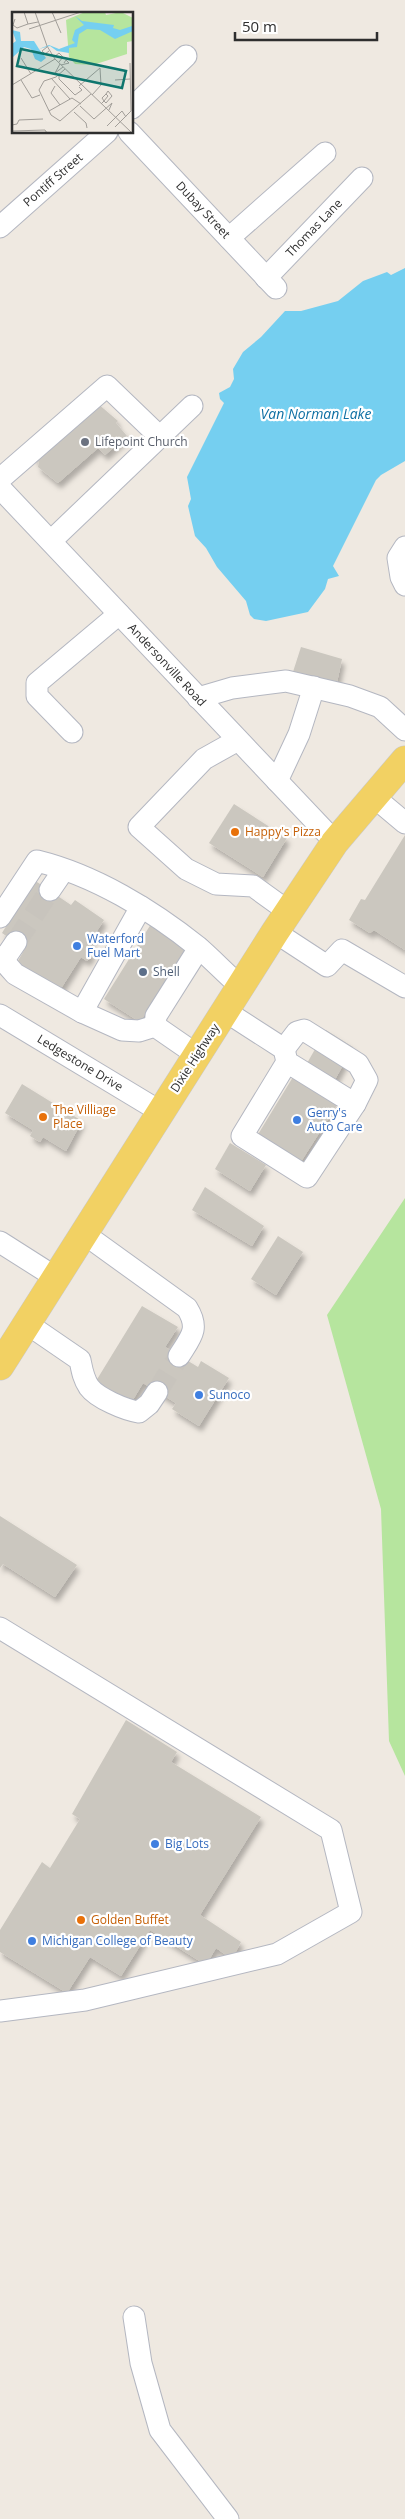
<svg xmlns="http://www.w3.org/2000/svg" width="405" height="2519" viewBox="0 0 405 2519" font-family="'Open Sans',sans-serif">
	<style>
		.green { fill: #b6e59e }
		.water { fill: #75cff0 }
		.building { fill: #cbc7bf; filter: url(#shadow) }
		.lines { fill: none; stroke-linecap: round; stroke-linejoin: round }
		.minor-tunnel { stroke: #c8c4bd; stroke-width: 21; stroke-dasharray: 21 11; stroke-linecap: butt }
		.minor-casing { stroke: #b4b7c1; stroke-width: 23 }
		.major-casing { stroke: #c9c9c9; stroke-width: 29 }
		.minor { stroke: #fff; stroke-width: 21 }
		.major { stroke: #f2d163; stroke-width: 28 }
		.worship-dot { fill: #6b7280; stroke: #fff; stroke-width: 2 }
		.food-dot { fill: #e8710a; stroke: #fff; stroke-width: 2 }
		.shop-dot { fill: #3f7fe0; stroke: #fff; stroke-width: 2 }
		.service-dot { fill: #5c6f8a; stroke: #fff; stroke-width: 2 }
		.labels { text-anchor: middle; stroke-width: 4.5; stroke-linejoin: round; paint-order: stroke }
		.street-label { font-size: 12px; fill: #2e2e2e; stroke: #fff }
		.worship-label { font-size: 12px; fill: #5b616d; stroke: #fff; text-anchor: start }
		.food-label { font-size: 12px; fill: #c56008; stroke: #fff; text-anchor: start }
		.shop-label { font-size: 12px; fill: #366cbe; stroke: #fff; text-anchor: start }
		.service-label { font-size: 12px; fill: #4e5e75; stroke: #fff; text-anchor: start }
		.water-label { font-size: 14px; font-style: italic; fill: #0d6fa3; stroke: #fff }
		.inset-road { fill: none; stroke: #a29e99; stroke-width: 1 }
		.view { fill: #0f766e; fill-opacity: 0.15; stroke: #0f766e; stroke-width: 2.5 }
		.inset-edge { fill: none; stroke: #2e2e2e; stroke-width: 2.5 }
	</style>
	<defs>
		<filter id="shadow"><feDropShadow dx="3" dy="5.5" stdDeviation="2.5" flood-color="#0004"/></filter>
	</defs>
	<rect width="100%" height="100%" fill="#efe9e1"/>
	<path class="green" d="M405,1198V1776L389,1741L381,1509L327,1315Z"/>
	<path class="water" d="M405,268V461L381,475L376,480L333,566L339,576L328,579L325,589L308,612L266,621L254,619L250,615L246,601L217,567L206,548L195,536L188,506L191,499L187,477L224,403L220,399L219,393L230,387L234,379L233,369L243,352L261,337L285,311H301L338,301L363,281L387,272L391,275Z"/>
	<g class="building">
		<path d="M97,403L118,421L116,423L127,436L105,455L98,448L58,483L38,467L39,462L33,456Z"/>
		<path d="M301,647L342,659L336,687L292,675Z"/>
		<path d="M234,804L287,838L263,877L209,843Z"/>
		<path d="M405,835V950L374,930L370,933L349,920L361,899L365,900Z"/>
		<path d="M34,880L71,905L75,900L104,920L86,948L93,953L87,961L81,957L60,990L16,964L25,949L2,933Z"/>
		<path d="M151,924L187,947L140,1022L104,999Z"/>
		<path d="M326,1030L353,1047L333,1083L306,1065Z"/>
		<path d="M293,1077L337,1105L300,1163L257,1136Z"/>
		<path d="M22,1084L82,1121L66,1151L43,1137L40,1142L30,1136L33,1130L5,1113Z"/>
		<path d="M230,1143L266,1165L250,1191L215,1169Z"/>
		<path d="M205,1187L264,1226L252,1246L192,1210Z"/>
		<path d="M278,1236L303,1252L276,1295L251,1279Z"/>
		<path d="M142,1306L178,1327L165,1347L198,1367L201,1361L229,1378L199,1426L172,1409L176,1403L143,1383L131,1403L96,1381Z"/>
		<path d="M0,1516L77,1565L55,1597L3,1564L0,1568Z"/>
		<path d="M126,1720L177,1752L171,1762L261,1817L200,1915L241,1942L232,1959L216,1948L206,1965L150,1930L121,1976L90,1957L67,1993L0,1952V1930L42,1862L50,1868L80,1819L72,1814Z"/>
	</g>
	<g class="lines">
		<g class="minor-tunnel">
			<path d="M16,942L50,890"/>
			<path d="M157,1392L179,1356"/>
		</g>
		<defs>
			<g id="minor">
				<path d="M132,108L186,56"/>
				<path d="M129,132L276,288"/>
				<path d="M0,227L107,132"/>
				<path d="M229,238L325,153"/>
				<path d="M266,278L362,178"/>
				<path d="M0,479L107,386L160,437"/>
				<path d="M0,488L335,842"/>
				<path d="M51,541L192,406"/>
				<path d="M405,547L398,558L401,577L405,585"/>
				<path d="M198,698L232,688L286,681L350,696L380,707L405,730"/>
				<path d="M72,732L37,696V683L119,614"/>
				<path d="M238,740L204,759L139,827L186,869L216,884L253,886L289,912"/>
				<path d="M277,781L299,734L314,687"/>
				<path d="M374,797L405,823"/>
				<path d="M50,890L63,871"/>
				<path d="M0,917L37,861C94,875 152,910 198,947C212,959 226,974 240,986"/>
				<path d="M275,932L327,966L342,950L405,987"/>
				<path d="M0,957L15,974L82,1012L122,1030L139,1031L155,1026L197,1055"/>
				<path d="M3,961L16,942"/>
				<path d="M225,1011L284,1049L287,1062L355,1104L307,1177L242,1136L287,1062"/>
				<path d="M82,1012L141,907"/>
				<path d="M0,1015L161,1112"/>
				<path d="M155,1026L156,1016L199,948"/>
				<path d="M284,1049L297,1032L304,1030L358,1064L367,1080L355,1104"/>
				<path d="M83,1233L187,1308C200,1329 191,1337 179,1356"/>
				<path d="M0,1242L55,1277"/>
				<path d="M26,1323L80,1360C82,1370 83,1378 89,1387C97,1398 125,1410 139,1412L149,1404L157,1392"/>
				<path d="M0,1628L331,1830L351,1912L277,1954L85,2000L0,2011"/>
				<path d="M134,2317L141,2363L160,2430L228,2519"/>
			</g>
			<path id="major" d="M0,1366L275,932L335,842L405,760"/>
		</defs>
		<use href="#minor" class="minor-casing"/>
		<use href="#major" class="major-casing"/>
		<use href="#minor" class="minor"/>
		<use href="#major" class="major"/>
	</g>
	<circle class="worship-dot" cx="85" cy="442" r="5"/>
	<g class="food-dot">
		<circle cx="235" cy="832" r="5"/>
		<circle cx="43" cy="1117" r="5"/>
		<circle cx="81" cy="1920" r="5"/>
	</g>
	<g class="shop-dot">
		<circle cx="77" cy="946" r="5"/>
		<circle cx="297" cy="1120" r="5"/>
		<circle cx="199" cy="1395" r="5"/>
		<circle cx="155" cy="1844" r="5"/>
		<circle cx="32" cy="1941" r="5"/>
	</g>
	<circle class="service-dot" cx="143" cy="972" r="5"/>
	<g class="labels">
		<g class="street-label">
			<text transform="translate(53 180) rotate(-41)" y="4">Pontiff Street</text>
			<text transform="translate(203 210) rotate(47)" y="4">Dubay Street</text>
			<text transform="translate(314 228) rotate(-46)" y="4">Thomas Lane</text>
			<text transform="translate(167 665) rotate(47)" y="4">Andersonville Road</text>
			<text transform="translate(195 1058) rotate(-57)" y="4">Dixie Highway</text>
			<text transform="translate(80 1063) rotate(31)" y="4">Ledgestone Drive</text>
		</g>
		<g class="worship-label">
			<text x="95" y="446">Lifepoint Church</text>
		</g>
		<g class="food-label">
			<text x="245" y="836">Happy's Pizza</text>
			<text x="53" y="1114">The Villiage<tspan x="53" dy="14">Place</tspan></text>
			<text x="91" y="1924">Golden Buffet</text>
		</g>
		<g class="shop-label">
			<text x="87" y="943">Waterford<tspan x="87" dy="14">Fuel Mart</tspan></text>
			<text x="307" y="1117">Gerry's<tspan x="307" dy="14">Auto Care</tspan></text>
			<text x="209" y="1399">Sunoco</text>
			<text x="165" y="1848">Big Lots</text>
			<text x="42" y="1945">Michigan College of Beauty</text>
		</g>
		<g class="service-label">
			<text x="153" y="976">Shell</text>
		</g>
		<g class="water-label">
			<text x="316" y="419">Van Norman Lake</text>
		</g>
	</g>
	<g transform="translate(12 12)">
		<rect width="121" height="121" fill="#efe9e1"/>
		<path d="M73,0H93L94,3L109,0L121,6V29L115,30V42L81,53L63,52L57,45L54,8Z" fill="#b6e59e"/>
		<path d="M63,4L70,9L102,13L101,16L108,18L120,14L121,19L103,27L88,18L75,17L67,22L65,35L57,36V41L45,39L38,34L27,37L34,46L29,50L23,47L19,37L12,35L1,45L0,32L4,29L0,18L8,20L9,29H22L27,37L37,33L47,37L63,31L60,28L63,18L72,13Z" fill="#75cff0"/>
		<path class="inset-road" d="M12,0L16,12L26,10M23,0L35,34L43,47L120,121M40,0L49,21M3,7L1,13L5,16L16,12M17,17L69,0M35,35L30,39L33,42L37,39M42,45L47,41L51,45L47,50M9,46L19,62M48,52L43,61L51,55M49,53L57,51L54,48L52,51M47,63V67L63,83L70,78L67,75M39,66L58,87M9,68L20,86L28,83M103,68L118,67M0,73L43,47M43,74L39,81L48,93M67,74L88,56L89,73L80,83M89,92L92,89L96,84L94,82L90,86L92,89L94,91L100,84L96,79L94,82M68,94L82,107L100,91L97,98M37,99L60,86L69,92M62,100L74,111L75,116M48,109L39,103L27,78L32,69L44,65L53,57M48,109L79,82M0,113L5,112L7,108L31,107M95,114L110,99L114,105M103,115L119,99L118,51M0,119L33,118L35,121"/>
		<path class="view" d="M9,37L114,59L110,76L5,54Z"/>
		<rect width="121" height="121" class="inset-edge"/>
	</g>
	<path d="M235 32v8h142v-8" fill="none" stroke="#2e2e2e" stroke-width="2.5"/>
	<text x="242" y="32" font-size="15" fill="#2e2e2e" stroke="#ffffff" stroke-width="4" paint-order="stroke">50 m</text>
</svg>
